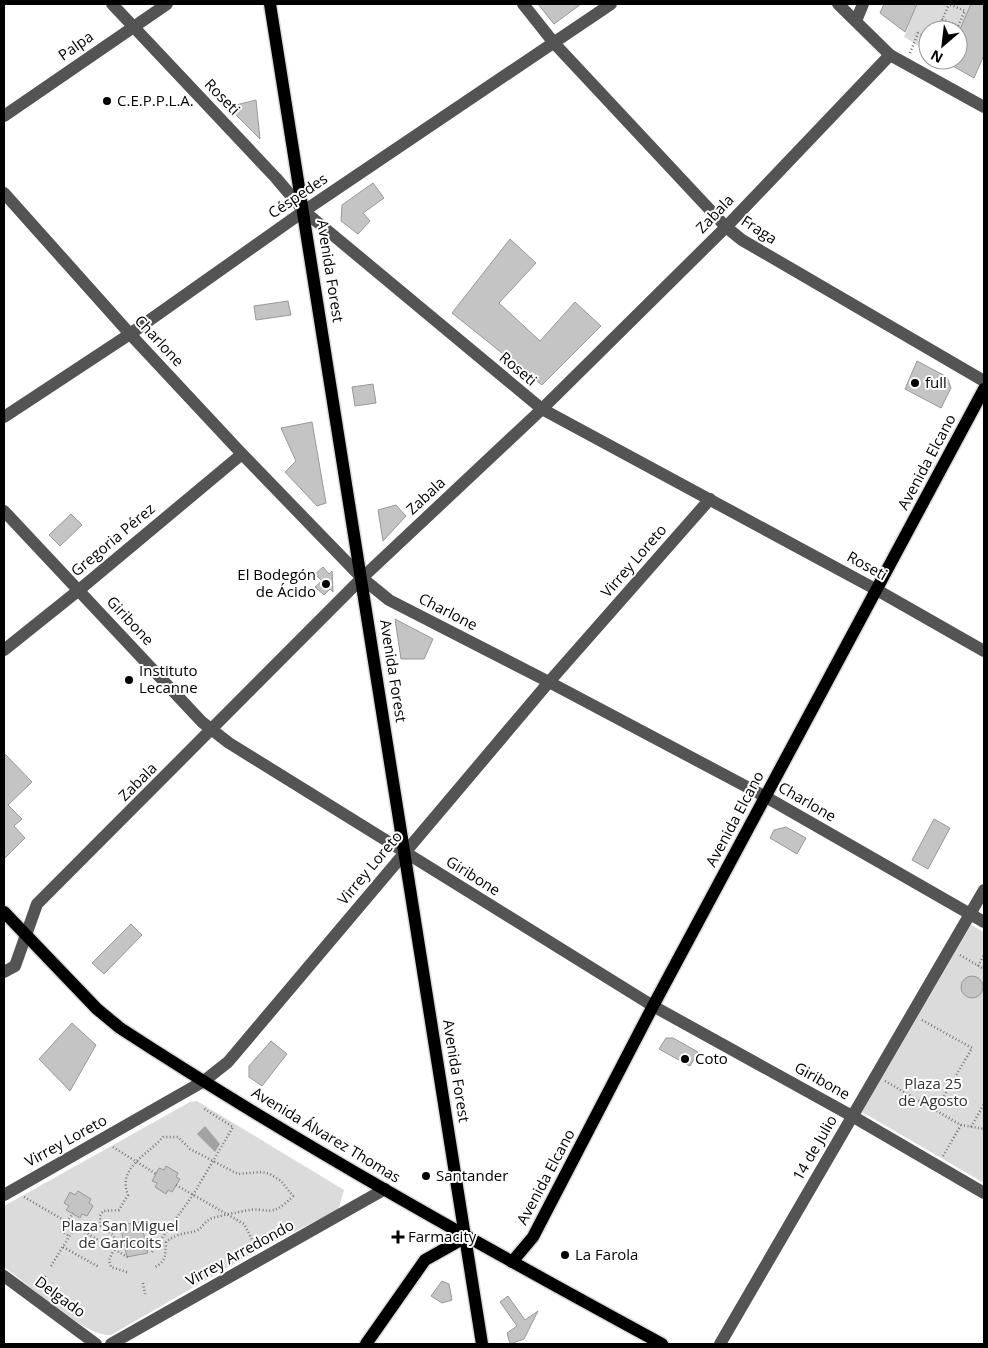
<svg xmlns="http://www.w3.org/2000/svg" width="988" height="1348" viewBox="0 0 988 1348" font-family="'Open Sans',sans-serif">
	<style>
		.green { fill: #dbdbdb }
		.water { fill: #a2a2a2 }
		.building { fill: #c4c4c4; stroke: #989898 }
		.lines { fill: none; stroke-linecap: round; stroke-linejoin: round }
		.major-casing { stroke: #dbdbdb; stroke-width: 15 }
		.path { stroke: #767676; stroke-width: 2.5; stroke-dasharray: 1 2.5; stroke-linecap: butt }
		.minor { stroke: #545454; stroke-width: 12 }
		.major { stroke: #000; stroke-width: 12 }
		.poi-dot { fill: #000; stroke: #fff; stroke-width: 2 }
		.labels { text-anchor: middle; stroke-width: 4; stroke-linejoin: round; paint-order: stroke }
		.street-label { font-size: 15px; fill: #000; stroke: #fff }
		.poi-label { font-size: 15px; fill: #000; stroke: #fff; text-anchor: start }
		.park-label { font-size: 15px; fill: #323232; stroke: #fff }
	</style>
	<rect width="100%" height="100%" fill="#fff"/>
	<g class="green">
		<path d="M917,4H971L958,34V30H928V51L904,37Z"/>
		<path d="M971,925L984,932V1183L862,1112Z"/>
		<path d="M197,1101L344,1190L338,1210L258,1250L111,1335C87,1338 26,1283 4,1267V1206L190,1102Z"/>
	</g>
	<path class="water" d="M205,1126L220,1144L215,1152L197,1134Z"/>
	<g class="building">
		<path d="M538,4H581L554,24Z"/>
		<path d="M884,4H917L905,32L880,13Z"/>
		<path d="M971,4H984V55L974,78L942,60H958V34Z"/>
		<path d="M256,100L260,139L228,107Z"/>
		<path d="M373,183L384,198L363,213L370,221L358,234L341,221L342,205Z"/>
		<path d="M510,239L536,263L499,303L540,341L575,302L601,326L542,385L452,313Z"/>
		<path d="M288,301L291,315L256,320L254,306Z"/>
		<path d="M917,361L947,377L951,388L941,408L905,389Z"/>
		<path d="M373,384L376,403L355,406L352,387Z"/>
		<path d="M312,422L326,503L317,506L285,472L296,461L281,428Z"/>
		<path d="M396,505L406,516L383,541L378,510Z"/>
		<path d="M71,514L82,525L60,546L49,535Z"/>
		<path d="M323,567L329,574L332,571L333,592L330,589L324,595L315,587L322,581L315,574Z"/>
		<path d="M395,619L433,639L424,659H401Z"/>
		<path d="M4,753L32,782L8,805L22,819L14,826L25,838L4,859Z"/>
		<path d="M934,819L950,828L928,869L912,860Z"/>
		<path d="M786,827L806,838L797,854L770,838L774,830Z"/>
		<path d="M131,924L142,935L104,974L92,963Z"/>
		<circle cx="972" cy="987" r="11"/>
		<path d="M72,1023L96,1045L70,1091L39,1059Z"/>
		<path d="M666,1038H673L698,1052L690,1066L659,1049Z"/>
		<path d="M271,1041L287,1054L262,1086L249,1077V1066Z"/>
		<path d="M166,1166L178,1173L176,1177L180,1179L172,1192L168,1190L166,1194L155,1187L157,1183L152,1181L159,1168L164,1170Z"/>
		<path d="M78,1191L91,1199L89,1203L93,1206L87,1216L82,1214L80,1218L66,1210L69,1206L64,1203L70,1192L75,1195Z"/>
		<path d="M141,1222L148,1253L127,1257L120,1225Z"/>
		<path d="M442,1281L449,1284L452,1300L442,1303L431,1296Z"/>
		<path d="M508,1296L525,1320L538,1311L524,1339L510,1344L507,1333L517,1326L500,1302Z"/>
	</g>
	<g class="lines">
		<defs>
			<g id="major">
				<path d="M270,4L482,1344"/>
				<path d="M4,912L97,1009L120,1028C295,1142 478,1244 662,1344"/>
				<path d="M512,1262L533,1237L653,1006L984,389"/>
				<path d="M366,1344L425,1260L466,1237"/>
			</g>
		</defs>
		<use href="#major" class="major-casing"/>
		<g class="path">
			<path d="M942,19L958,26L965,11L949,4"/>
			<path d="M938,30L949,4"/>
			<path d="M910,53L918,33L928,37"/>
			<path d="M960,955L984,969"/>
			<path d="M978,966L984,955"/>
			<path d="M922,1020L972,1048L936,1110"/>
			<path d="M885,1081L961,1125L984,1129"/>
			<path d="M971,1127L984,1104"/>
			<path d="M113,1147L156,1174"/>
			<path d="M943,1156L961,1125"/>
			<path d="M176,1185L244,1224L257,1249"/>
			<path d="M24,1197L129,1258"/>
			<path d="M67,1222L73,1213"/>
			<path d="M61,1231L69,1236"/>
			<path d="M63,1247L99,1267"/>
			<path d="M152,1252L193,1195L233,1127L203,1108"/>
			<path d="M51,1266L75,1227"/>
			<path d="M127,1272L111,1267L109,1260L117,1242L113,1235L101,1226L100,1216L103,1211L119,1210L128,1195C117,1167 148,1155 163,1137H178L190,1149L238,1174L262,1172L270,1174L281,1181L293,1196C269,1221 268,1205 244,1211C238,1212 214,1217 210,1219C205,1222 202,1227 198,1230C186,1235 180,1231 166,1242C165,1254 167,1261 155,1267"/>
			<path d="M143,1283L145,1294"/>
			<path d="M40,1286L46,1274"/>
		</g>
		<g class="minor">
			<path d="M112,4L276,178L304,211L542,409L877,590L984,651"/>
			<path d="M523,4L554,43L726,227L742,240L984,381"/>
			<path d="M838,4L890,55L984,107"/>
			<path d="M856,21L863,4"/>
			<path d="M4,116L167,4"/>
			<path d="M4,193L130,334L242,454L362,578L389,600L549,682L766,797L984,922"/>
			<path d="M4,417L130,334L304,211L611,4"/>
			<path d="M4,511L202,722L229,743L653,1006L852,1116L984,1193"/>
			<path d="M4,650L79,590L242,454"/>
			<path d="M4,972L15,966L37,904L362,578L542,409L726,227L890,55"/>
			<path d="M4,1195L204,1081L228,1062L549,682L710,499"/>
			<path d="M4,1276L96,1344"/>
			<path d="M111,1344L385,1189"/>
			<path d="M720,1344L984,890"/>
		</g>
		<use href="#major" class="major"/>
	</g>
	<g class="poi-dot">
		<circle cx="107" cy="101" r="5"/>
		<circle cx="915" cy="383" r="5"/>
		<circle cx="326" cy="584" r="5"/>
		<circle cx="129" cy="680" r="5"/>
		<circle cx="685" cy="1059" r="5"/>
		<circle cx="426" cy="1176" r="5"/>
		<path d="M395.5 1229.5h5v5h5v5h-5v5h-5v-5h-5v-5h5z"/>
		<circle cx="565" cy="1255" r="5"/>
	</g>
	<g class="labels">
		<g class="street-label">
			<text transform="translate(76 46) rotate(-35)" y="5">Palpa</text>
			<text transform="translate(222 97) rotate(46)" y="5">Roseti</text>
			<text transform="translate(298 196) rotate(-34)" y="5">Céspedes</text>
			<text transform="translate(715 214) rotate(-46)" y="5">Zabala</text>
			<text transform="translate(759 230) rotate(33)" y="5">Fraga</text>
			<text transform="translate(330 271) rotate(81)" y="5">Avenida Forest</text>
			<text transform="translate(159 341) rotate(47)" y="5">Charlone</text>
			<text transform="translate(518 369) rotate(40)" y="5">Roseti</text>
			<text transform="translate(927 462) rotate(-62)" y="5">Avenida Elcano</text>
			<text transform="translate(426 496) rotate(-43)" y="5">Zabala</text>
			<text transform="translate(113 540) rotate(-40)" y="5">Gregoria Pérez</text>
			<text transform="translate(634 561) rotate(-49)" y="5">Virrey Loreto</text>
			<text transform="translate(867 566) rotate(29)" y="5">Roseti</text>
			<text transform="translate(448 612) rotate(27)" y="5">Charlone</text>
			<text transform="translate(130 621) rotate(47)" y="5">Giribone</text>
			<text transform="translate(393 671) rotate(81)" y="5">Avenida Forest</text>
			<text transform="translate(138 782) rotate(-45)" y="5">Zabala</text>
			<text transform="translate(807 802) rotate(30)" y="5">Charlone</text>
			<text transform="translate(735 819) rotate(-62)" y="5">Avenida Elcano</text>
			<text transform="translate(370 868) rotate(-50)" y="5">Virrey Loreto</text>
			<text transform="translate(473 876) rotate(32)" y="5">Giribone</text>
			<text transform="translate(456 1071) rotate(81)" y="5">Avenida Forest</text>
			<text transform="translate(822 1081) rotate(29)" y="5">Giribone</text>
			<text transform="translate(326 1135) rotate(31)" y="5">Avenida Álvarez Thomas</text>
			<text transform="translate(66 1141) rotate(-29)" y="5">Virrey Loreto</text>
			<text transform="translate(815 1148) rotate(-60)" y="5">14 de Julio</text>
			<text transform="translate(546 1177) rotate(-62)" y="5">Avenida Elcano</text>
			<text transform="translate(240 1253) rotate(-29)" y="5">Virrey Arredondo</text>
			<text transform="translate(60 1297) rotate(36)" y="5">Delgado</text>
		</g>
		<g class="poi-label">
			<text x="117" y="106">C.E.P.P.L.A.</text>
			<text x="925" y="388">full</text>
			<text x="316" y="580" text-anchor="end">El Bodegón<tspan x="316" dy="17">de Ácido</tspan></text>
			<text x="139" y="676">Instituto<tspan x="139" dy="17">Lecanne</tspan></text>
			<text x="695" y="1064">Coto</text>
			<text x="436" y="1181">Santander</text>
			<text x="408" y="1242">Farmacity</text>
			<text x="575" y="1260">La Farola</text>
		</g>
		<g class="park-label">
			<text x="933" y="1089">Plaza 25<tspan x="933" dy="17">de Agosto</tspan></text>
			<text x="120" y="1231">Plaza San Miguel<tspan x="120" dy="17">de Garicoits</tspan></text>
		</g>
	</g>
	<rect width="988" height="1348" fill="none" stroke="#000000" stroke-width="10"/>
	<g transform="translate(943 45) rotate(208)"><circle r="24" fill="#ffffff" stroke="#999999"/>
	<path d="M0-4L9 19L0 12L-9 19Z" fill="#000000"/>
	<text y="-8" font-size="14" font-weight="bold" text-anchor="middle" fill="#000000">N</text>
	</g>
</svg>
